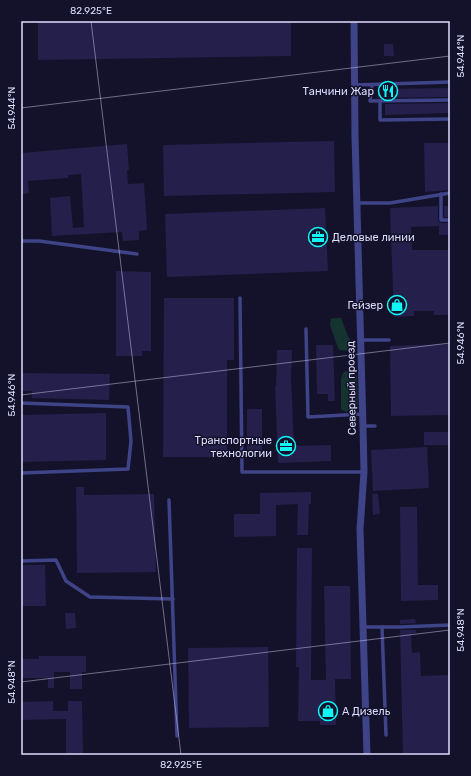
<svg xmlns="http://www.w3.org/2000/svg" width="471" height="776" viewBox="0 0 471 776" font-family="Rubik,sans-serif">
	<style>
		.green { fill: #153430 }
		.building { fill: #241f4b }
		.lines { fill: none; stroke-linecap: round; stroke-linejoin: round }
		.lane { stroke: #3f4388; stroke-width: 3.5 }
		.street { stroke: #3f4388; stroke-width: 7 }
		.ticks { fill: none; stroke: #ddddfe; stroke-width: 1; stroke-opacity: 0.45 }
		.labels { text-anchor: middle; stroke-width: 3; stroke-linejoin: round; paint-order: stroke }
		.poi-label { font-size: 11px; fill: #ddddfe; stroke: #14122a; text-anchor: end }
		.street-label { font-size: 11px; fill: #ddddfe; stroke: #14122a }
		.neatline { fill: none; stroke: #ddddfe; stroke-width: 1.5 }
		.ticks-label { font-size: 10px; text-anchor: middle; fill: #ddddfe }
	</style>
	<rect width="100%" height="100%" fill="#14122a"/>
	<g class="green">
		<path d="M334,318H341L348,336L354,347L350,351L340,350L338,348L330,325L331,319Z"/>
		<path d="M345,371L355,373L357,376L358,405L346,412L341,409V379L343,373Z"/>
	</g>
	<g class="building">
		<path d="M38,21H291V56L38,60Z"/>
		<path d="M384,44H393L394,56H384Z"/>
		<path d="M450,88V97L378,98V89Z"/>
		<path d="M450,103V113L385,115V104Z"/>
		<path d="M334,141L335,192L164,196L163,145Z"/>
		<path d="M424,143H450V190L425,192Z"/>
		<path d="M127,144L129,170H127L128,184L144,183L147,230L139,231V240L123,241L122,232L52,236L50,198L70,196L73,228L84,227L81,174L68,175V178L28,181L29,193L21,194V153Z"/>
		<path d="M438,206V221L441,223H450V235H439V226L411,227L412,250H450V315H434V311H414V316L394,317L390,208Z"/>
		<rect x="444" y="206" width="6" height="11"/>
		<path d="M325,208L328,271L167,277L165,214Z"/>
		<path d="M116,271L151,272V351H142V356H116Z"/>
		<path d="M164,298H234V360H227V457H163Z"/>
		<path d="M450,344V415L391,416L390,346Z"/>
		<path d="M316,345H333L335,401H328V394H317Z"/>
		<path d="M277,350H292L291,377L294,446L331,445V461L278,463L275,386H276Z"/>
		<path d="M21,373L110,374L109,400L32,398V391H21Z"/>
		<path d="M247,409H262V456L247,457Z"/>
		<path d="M106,413V460L21,462V415Z"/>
		<rect x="424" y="432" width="26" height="13"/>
		<path d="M427,447L429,488L373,491L371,450Z"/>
		<path d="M76,487H84V495L154,494L156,572L77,573Z"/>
		<path d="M311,492V504H309L308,535H297L298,504L276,505V536L234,537V514H260V493Z"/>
		<path d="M372,494H378L380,514L373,515Z"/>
		<path d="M400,507H417L418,585H438V600L401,601Z"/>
		<path d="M297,548H312L311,680H326L324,586H350L351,679H335L336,725H320V721H298L299,667H296Z"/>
		<path d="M21,565H45L46,606H21Z"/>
		<path d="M65,613H75L76,628L66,629Z"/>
		<path d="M415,619L416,623L400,624V620Z"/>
		<path d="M400,630H416V633L411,634L412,653L420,652L421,676L450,675V755H403Z"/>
		<path d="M268,647L269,727L189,728L188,648Z"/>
		<path d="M39,656H86V672H82V689H70V672H54V688H48V678H21V659H39Z"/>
		<path d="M53,701V711H68V701H82L83,755H66V719L21,720V702Z"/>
	</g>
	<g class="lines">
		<g class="lane">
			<path d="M355,85L450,82"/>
			<path d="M372,85L370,101L450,100"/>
			<path d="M380,101V120L450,119"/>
			<path d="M441,194V220H450"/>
			<path d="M357,203H390L450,193"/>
			<path d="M21,241H39L137,254"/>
			<path d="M240,298L242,472H364"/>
			<path d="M306,329L308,417L363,414"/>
			<path d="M361,340H389"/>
			<path d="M21,403L128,407L131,441L128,469L21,473"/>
			<path d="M363,426H375"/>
			<path d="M169,500L177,736"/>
			<path d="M21,561L56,560L66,581L90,597L173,599"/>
			<path d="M363,627H400L450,625"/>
			<path d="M382,627L386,735"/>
		</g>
		<path class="street" d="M354,21L355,136L363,426L364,472L360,529L367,755"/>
	</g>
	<path class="ticks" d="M91,21L181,755M21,108L450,56M21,395L450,343M21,682L450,630"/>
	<defs>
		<symbol id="restaurant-ring" viewBox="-11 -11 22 22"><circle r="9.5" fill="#14122a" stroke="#10f5f7" stroke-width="1.5"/><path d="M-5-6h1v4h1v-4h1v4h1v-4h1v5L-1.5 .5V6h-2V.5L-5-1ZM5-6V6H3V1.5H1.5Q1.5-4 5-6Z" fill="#10f5f7"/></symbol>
		<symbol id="office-ring" viewBox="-11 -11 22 22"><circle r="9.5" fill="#14122a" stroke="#10f5f7" stroke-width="1.5"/><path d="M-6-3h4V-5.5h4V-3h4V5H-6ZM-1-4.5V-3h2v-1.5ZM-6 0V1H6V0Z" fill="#10f5f7"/></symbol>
		<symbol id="shop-ring" viewBox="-11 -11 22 22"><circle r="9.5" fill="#14122a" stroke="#10f5f7" stroke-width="1.5"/><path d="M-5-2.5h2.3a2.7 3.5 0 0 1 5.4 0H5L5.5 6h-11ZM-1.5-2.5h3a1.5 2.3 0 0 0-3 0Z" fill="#10f5f7"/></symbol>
	</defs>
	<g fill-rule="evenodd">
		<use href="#restaurant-ring" x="377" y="80" width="22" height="22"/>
		<use href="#office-ring" x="307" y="226" width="22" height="22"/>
		<use href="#shop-ring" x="386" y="294" width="22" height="22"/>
		<use href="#office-ring" x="275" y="435" width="22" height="22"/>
		<use href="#shop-ring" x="317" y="700" width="22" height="22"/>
	</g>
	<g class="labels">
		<g class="poi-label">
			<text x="374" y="95">Танчини Жар</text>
			<text x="332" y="241" text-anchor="start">Деловые линии</text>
			<text x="383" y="309">Гейзер</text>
			<text x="272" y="444">Транспортные<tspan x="272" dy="13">технологии</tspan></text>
			<text x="342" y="715" text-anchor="start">А Дизель</text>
		</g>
		<g class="street-label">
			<text transform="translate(351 388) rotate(-91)" y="4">Северный проезд</text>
		</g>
	</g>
	<rect width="471" height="776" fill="none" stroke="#14122a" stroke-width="44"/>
	<rect x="22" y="22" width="427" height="732" class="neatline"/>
	<g class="ticks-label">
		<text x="91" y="14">82.925°E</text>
		<text transform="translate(460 56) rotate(-90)" y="4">54.944°N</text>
		<text transform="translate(11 108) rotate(-90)" y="4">54.944°N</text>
		<text transform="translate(460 343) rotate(-90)" y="4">54.946°N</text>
		<text transform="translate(11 395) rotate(-90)" y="4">54.946°N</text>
		<text transform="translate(460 630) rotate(-90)" y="4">54.948°N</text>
		<text transform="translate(11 682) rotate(-90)" y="4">54.948°N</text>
		<text x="181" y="768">82.925°E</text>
	</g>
</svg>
